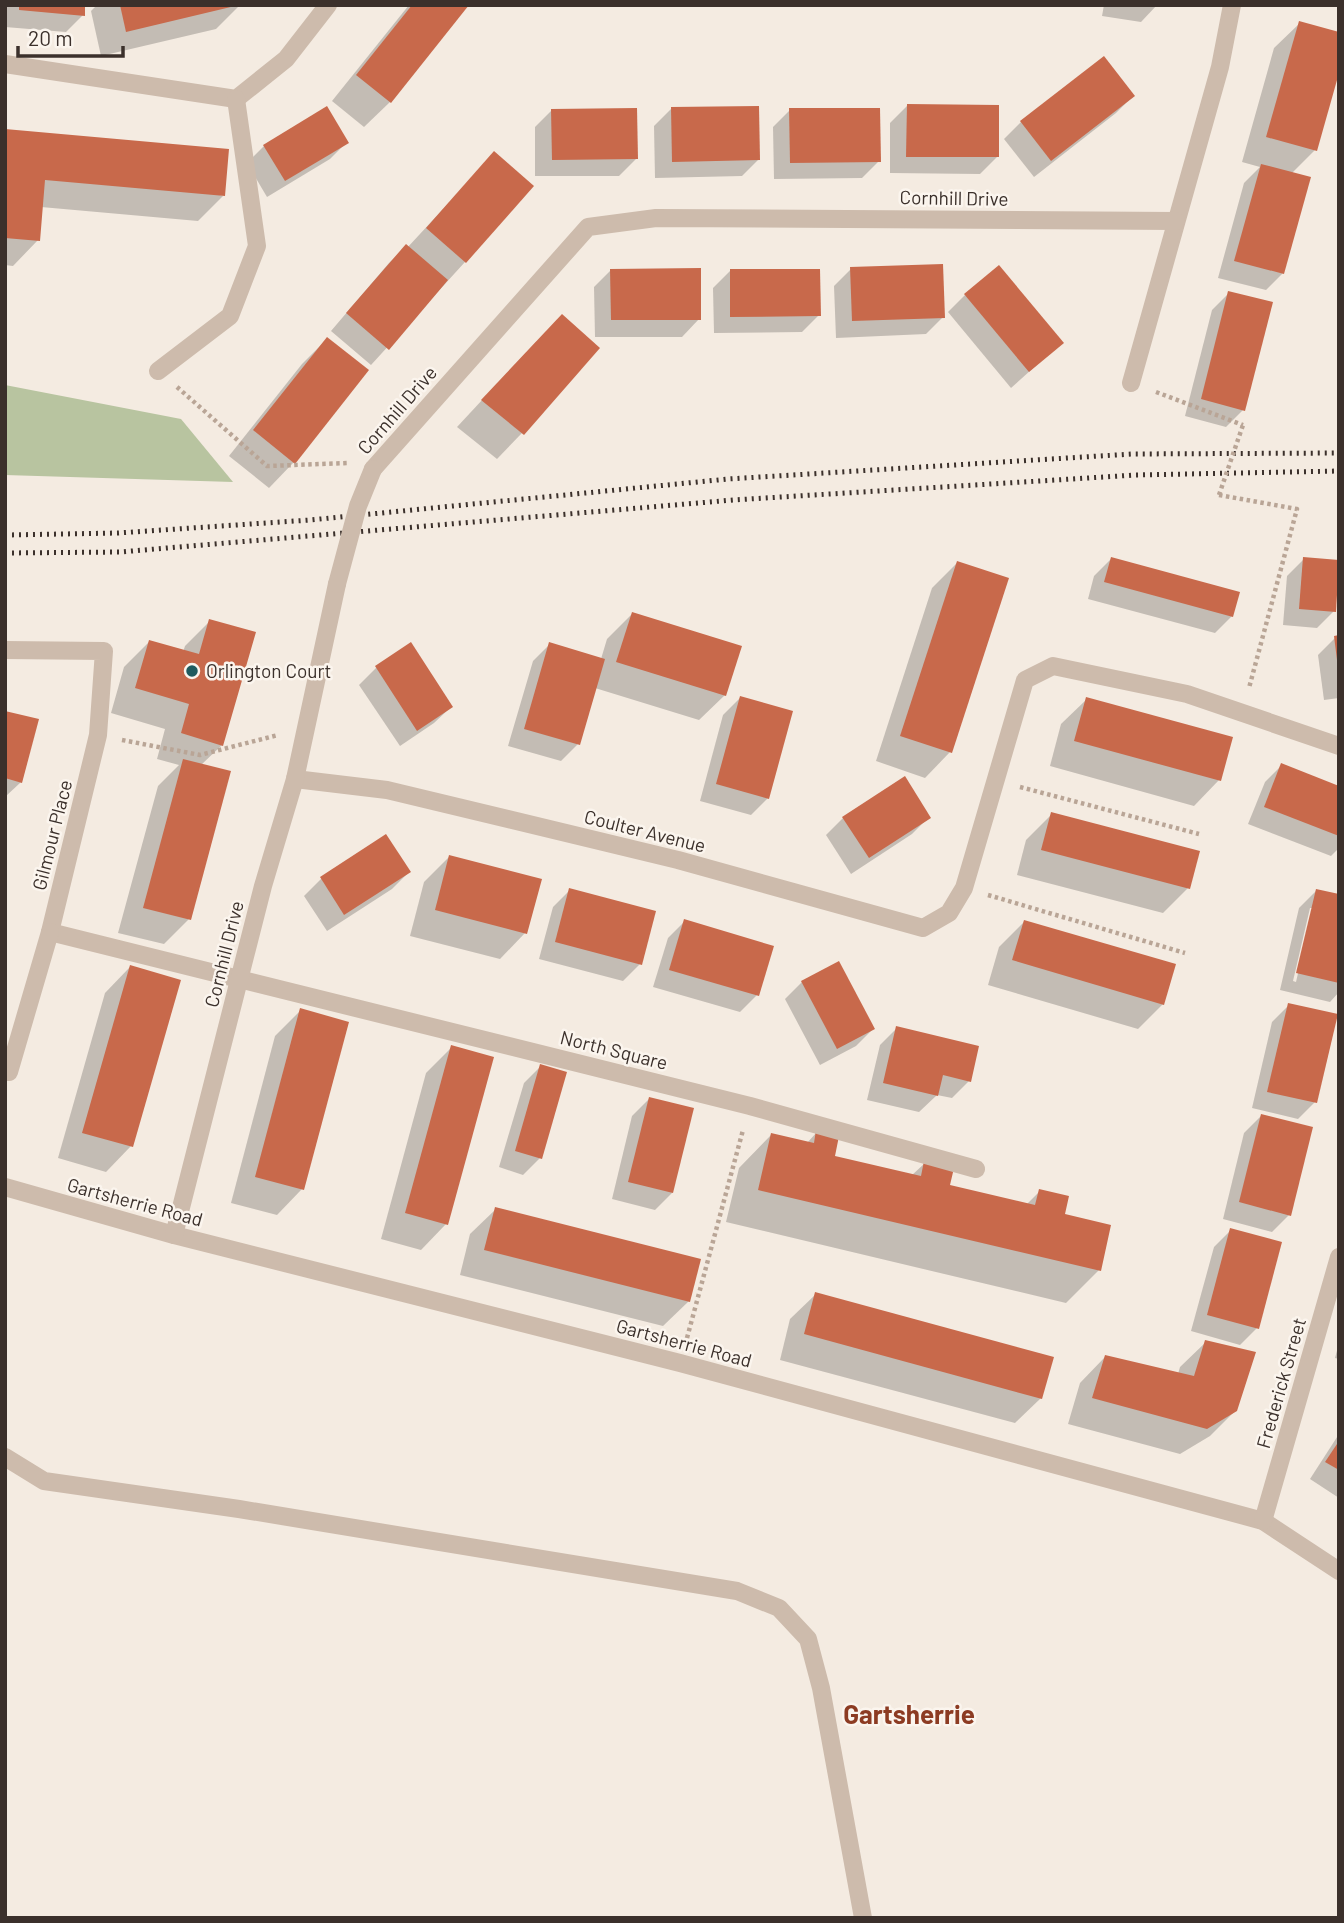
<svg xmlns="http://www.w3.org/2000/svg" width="1344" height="1923" viewBox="0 0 1344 1923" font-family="Barlow,sans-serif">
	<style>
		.green { fill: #b8c4a0 }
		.shadow { fill: #0003; fill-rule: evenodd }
		.building { fill: #c8694b }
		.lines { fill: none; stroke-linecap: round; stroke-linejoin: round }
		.path { stroke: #b9a596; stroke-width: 4.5; stroke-dasharray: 3.5 3.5; stroke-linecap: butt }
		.minor { stroke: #cdbbac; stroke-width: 18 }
		.rail { stroke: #3b302b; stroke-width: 5; stroke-dasharray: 2 5; stroke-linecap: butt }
		.path-bridge { stroke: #b9a596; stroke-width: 4.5; stroke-dasharray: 3.5 3.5; stroke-linecap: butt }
		.minor-bridge { stroke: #cdbbac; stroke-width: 18 }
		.poi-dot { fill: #1f5a5e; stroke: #fbf5ee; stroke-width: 2.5 }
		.labels { text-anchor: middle; stroke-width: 5; stroke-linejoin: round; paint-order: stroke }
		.street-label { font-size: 19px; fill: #3b302b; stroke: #fbf5ee }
		.poi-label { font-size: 19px; fill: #3b302b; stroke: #fbf5ee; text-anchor: start }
		.district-label { font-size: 26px; font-weight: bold; fill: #8c3b22; stroke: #fbf5ee }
	</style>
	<rect width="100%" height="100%" fill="#f4ebe1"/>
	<path class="green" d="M5,385L181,419L233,482L5,475Z"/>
	<g class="shadow">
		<path d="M5,5H84L83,15L66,32L5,27Z"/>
		<path d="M97,5H240L216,29L101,56L91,11Z"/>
		<path d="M409,5H466L390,102L364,127L332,101Z"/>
		<path d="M1104,5H1157L1141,22L1102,16Z"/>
		<path d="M1300,23L1315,150L1291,174L1283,273L1266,290L1218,278L1244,183L1260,167L1242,162L1274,48Z"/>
		<path d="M1133,96L1116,113L1034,177L1004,139L1021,122Z"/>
		<path d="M907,106L997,157L980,174L890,173V123Z"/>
		<path d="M671,109L759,159L742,176L655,178L654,126Z"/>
		<path d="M552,110L636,159L619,176H535V127Z"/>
		<path d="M790,110L879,161L862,178L774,179L773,127Z"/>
		<path d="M5,131L223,196L198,221L41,207L38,240L13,266L5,265Z"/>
		<path d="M347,142L330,159L267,197L247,163L264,146Z"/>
		<path d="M494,154L465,262L371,365L331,331L389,263L406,247L407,248Z"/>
		<path d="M851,269L943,317L926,334L836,338L834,286Z"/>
		<path d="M611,270L699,319L682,337H595L594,287Z"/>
		<path d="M730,271L819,315L802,332L714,333L713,288Z"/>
		<path d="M1229,293L1243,410L1226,427L1185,416L1212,310Z"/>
		<path d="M965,295L1061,343L1011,388L948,312Z"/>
		<path d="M327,339L294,462L269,488L229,456L302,364Z"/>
		<path d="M537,341L522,433L497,459L457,427Z"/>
		<path d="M1111,559L1232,616L1215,633L1088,599L1094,576Z"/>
		<path d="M1304,559L1334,611L1317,628L1283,625L1287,576Z"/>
		<path d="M957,563L950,752L925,778L876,761L932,588Z"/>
		<path d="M632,614L725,695L699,720L595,688L578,744L561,761L508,746L533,661L550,644L601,659L607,639Z"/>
		<path d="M210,621L222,745L201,765L189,919L164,944L118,933L158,786L179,765L157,759L165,729L111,713L124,667L149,642L183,652L185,646Z"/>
		<path d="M1339,637V698L1324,700L1318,655L1335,638Z"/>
		<path d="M411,645L451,707L434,723L400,746L359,685L376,668Z"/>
		<path d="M740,698L768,798L751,815L700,801L723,715Z"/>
		<path d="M1087,699L1219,780L1194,806L1050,766L1061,724Z"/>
		<path d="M5,712L21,782L5,797Z"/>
		<path d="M1282,765L1339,788V848L1331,856L1248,824L1265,782Z"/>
		<path d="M1052,814L1188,888L1163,913L1017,875L1026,840Z"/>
		<path d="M929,817L912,834L851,874L826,835L843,818Z"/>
		<path d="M386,836L409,872L392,889L327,931L304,896L321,879Z"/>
		<path d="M449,857L525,933L500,959L410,936L424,882Z"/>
		<path d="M570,890L640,964L623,981L539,959L553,907Z"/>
		<path d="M1316,891L1339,896V992L1330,1002L1280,990L1299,908ZM1310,908H1313L1296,982L1293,981Z"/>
		<path d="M685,921L757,995L740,1012L653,987L668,938Z"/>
		<path d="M1024,922L1163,1004L1138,1029L988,985L999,947Z"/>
		<path d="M130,967L131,1146L106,1172L58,1158L105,993Z"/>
		<path d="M802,982L873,1029L856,1046L820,1065L785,999Z"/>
		<path d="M1289,1005L1315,1102L1298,1119L1252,1108L1272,1022Z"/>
		<path d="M301,1010L302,1189L277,1215L231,1203L275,1036Z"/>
		<path d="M897,1028L969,1081L952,1098L937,1095L919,1112L867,1100L880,1045Z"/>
		<path d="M452,1047L446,1224L421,1250L381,1239L426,1073Z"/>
		<path d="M541,1066L540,1158L523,1175L499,1167L524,1083Z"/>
		<path d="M649,1099L672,1193L655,1210L612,1199L632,1116Z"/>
		<path d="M1261,1116L1289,1215L1272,1232L1223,1219L1244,1133Z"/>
		<path d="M817,1132L832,1158L911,1176L925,1163L948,1187L1026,1205L1040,1191L1063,1215L1099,1270L1066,1303L726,1222L739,1168L772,1134L807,1143Z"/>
		<path d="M496,1209L689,1301L663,1326L460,1275L470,1234Z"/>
		<path d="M1231,1230L1257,1328L1240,1345L1191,1331L1214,1247Z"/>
		<path d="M816,1294L1041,1398L1015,1423L780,1360L790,1319Z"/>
		<path d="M1206,1342L1236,1410L1210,1436L1180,1454L1068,1424L1080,1383L1105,1357L1178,1374L1180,1367Z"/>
		<path d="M1339,1343V1359L1335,1358Z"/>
		<path d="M1339,1434V1498L1310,1479Z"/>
	</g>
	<g class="building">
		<path d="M19,5H85V16L19,10Z"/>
		<path d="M120,5H235V6L126,32Z"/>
		<path d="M412,5H469L391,103L356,75Z"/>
		<path d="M1299,21L1339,32V73L1317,151L1266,137Z"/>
		<path d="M1104,56L1135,96L1051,161L1020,121Z"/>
		<path d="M907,104L999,105V157H906Z"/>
		<path d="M327,106L349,143L285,181L263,145Z"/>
		<path d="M759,106L760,160L672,162L671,107Z"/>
		<path d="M637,108L638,159L552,160L551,109Z"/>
		<path d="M789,108H880L881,162L790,163Z"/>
		<path d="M5,129L229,149L225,196L45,180L40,241L5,238Z"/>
		<path d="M494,151L534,186L466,263L426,228Z"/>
		<path d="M1261,164L1311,177L1284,274L1234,261Z"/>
		<path d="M406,244L448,280L389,350L346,313Z"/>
		<path d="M943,264L945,318L852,321L850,267Z"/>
		<path d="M999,265L1064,343L1029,372L964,294Z"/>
		<path d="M701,268V320H611L610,269Z"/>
		<path d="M730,269H820L821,316L730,317Z"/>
		<path d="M1228,291L1273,302L1245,411L1201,399Z"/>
		<path d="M562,314L600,348L524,435L481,400Z"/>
		<path d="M327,337L369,370L295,464L253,430Z"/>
		<path d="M1111,557L1240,592L1233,617L1104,582Z"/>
		<path d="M1303,557L1339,560L1336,612L1299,609Z"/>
		<path d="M957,561L1009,578L952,753L900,736Z"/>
		<path d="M632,612L742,646L726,696L616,662Z"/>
		<path d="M209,619L256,632L223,746L181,733L189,704L135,688L149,640L199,654Z"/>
		<path d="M1339,635V660H1337L1334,636Z"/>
		<path d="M411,642L453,707L417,731L375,666Z"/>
		<path d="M549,642L605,659L580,745L524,729Z"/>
		<path d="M740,696L793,711L769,799L716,784Z"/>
		<path d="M1086,697L1233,737L1221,781L1074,741Z"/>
		<path d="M5,711L39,719L22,783L5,778Z"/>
		<path d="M183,759L231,771L191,920L143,908Z"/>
		<path d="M1281,763L1339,786V836L1264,807Z"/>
		<path d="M905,776L931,818L869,858L842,817Z"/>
		<path d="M1051,812L1200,851L1190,889L1041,850Z"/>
		<path d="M386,834L411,872L344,915L320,877Z"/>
		<path d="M449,855L542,879L527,934L435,910Z"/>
		<path d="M569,888L656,911L642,965L555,942Z"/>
		<path d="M1316,889L1339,894V983L1296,973Z"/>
		<path d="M684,919L774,946L759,996L669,970Z"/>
		<path d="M1024,920L1176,964L1164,1005L1012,960Z"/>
		<path d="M839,961L875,1029L837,1049L801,981Z"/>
		<path d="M130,965L181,980L133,1147L82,1133Z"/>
		<path d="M1288,1003L1338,1014L1317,1103L1267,1092Z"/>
		<path d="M300,1008L349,1022L304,1190L255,1177Z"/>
		<path d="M896,1026L979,1046L971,1082L943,1075L938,1096L883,1083Z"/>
		<path d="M451,1045L494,1057L448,1225L405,1213Z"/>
		<path d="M540,1064L567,1072L542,1159L515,1151Z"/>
		<path d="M649,1097L694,1108L673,1193L628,1182Z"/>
		<path d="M1261,1114L1313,1127L1291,1216L1239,1202Z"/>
		<path d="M816,1130L839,1136L835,1156L921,1176L924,1161L954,1168L950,1185L1035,1205L1039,1189L1069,1196L1065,1214L1111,1225L1101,1271L758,1190L771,1133L814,1143Z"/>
		<path d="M495,1207L701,1259L690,1302L484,1250Z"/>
		<path d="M1230,1228L1282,1242L1259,1329L1207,1315Z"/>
		<path d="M815,1292L1054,1357L1042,1399L804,1334Z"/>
		<path d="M1205,1340L1256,1352L1237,1411L1207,1429L1092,1398L1105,1355L1194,1376Z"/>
		<path d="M1339,1441V1470L1325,1462Z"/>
	</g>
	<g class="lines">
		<g class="path">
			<path d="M177,387L267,466L349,463"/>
			<path d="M1156,392L1243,425"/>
			<path d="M1219,495L1297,509L1249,688"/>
			<path d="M122,740L200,755L278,735"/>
			<path d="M1020,787L1199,834"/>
			<path d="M988,895L1185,953"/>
			<path d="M687,1338L743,1130"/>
		</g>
		<g class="minor">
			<path d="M5,64L236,99L286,59L328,5"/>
			<path d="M158,371L230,316L257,246L236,99"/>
			<path d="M1131,383L1220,67L1232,5"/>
			<path d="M373,469L588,227L656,218L1176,221"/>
			<path d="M5,650L104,651L98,735L50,932L750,1106L976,1169"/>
			<path d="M295,779L387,790L678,860L923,928L949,913L964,888L1025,680L1053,666L1187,694L1339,746"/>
			<path d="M9,1072L50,932"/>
			<path d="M5,1187L174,1235L680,1363L1263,1521L1339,1571"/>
			<path d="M174,1235L263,886L295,779L337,584"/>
			<path d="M5,1457L44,1481L239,1509L737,1591L779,1608L808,1639L821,1688L863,1918"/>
			<path d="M1263,1521L1339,1257"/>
		</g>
		<g class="rail">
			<path d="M5,535L118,533L310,520L728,479L1132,454L1339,453"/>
			<path d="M5,553L120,552L733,500L1136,475L1339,471"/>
		</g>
		<path class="path-bridge" d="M1219,495L1243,425"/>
		<path class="minor-bridge" d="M337,584L358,506L373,469"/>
	</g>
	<circle class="poi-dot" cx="192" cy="671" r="7"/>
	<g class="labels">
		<g class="street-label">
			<text transform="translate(954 198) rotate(1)" y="7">Cornhill Drive</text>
			<text transform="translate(397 410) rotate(-49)" y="7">Cornhill Drive</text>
			<text transform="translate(645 831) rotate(14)" y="7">Coulter Avenue</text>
			<text transform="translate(52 835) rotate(-76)" y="7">Gilmour Place</text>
			<text transform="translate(224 954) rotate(-76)" y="7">Cornhill Drive</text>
			<text transform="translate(614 1050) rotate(14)" y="7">North Square</text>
			<text transform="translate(135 1202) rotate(15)" y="7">Gartsherrie Road</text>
			<text transform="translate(684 1343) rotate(15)" y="7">Gartsherrie Road</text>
			<text transform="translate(1281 1383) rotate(-74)" y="7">Frederick Street</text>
		</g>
		<g class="poi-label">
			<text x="206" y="678">Orlington Court</text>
		</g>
		<g class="district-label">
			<text x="909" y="1724">Gartsherrie</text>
		</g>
	</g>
	<rect width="1344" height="1923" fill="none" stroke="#3b302b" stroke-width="14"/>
	<path d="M18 46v10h105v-10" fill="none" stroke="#3b302b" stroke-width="3.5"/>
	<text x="28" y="46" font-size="21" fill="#3b302b" stroke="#fbf5ee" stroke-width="5" paint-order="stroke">20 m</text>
</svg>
